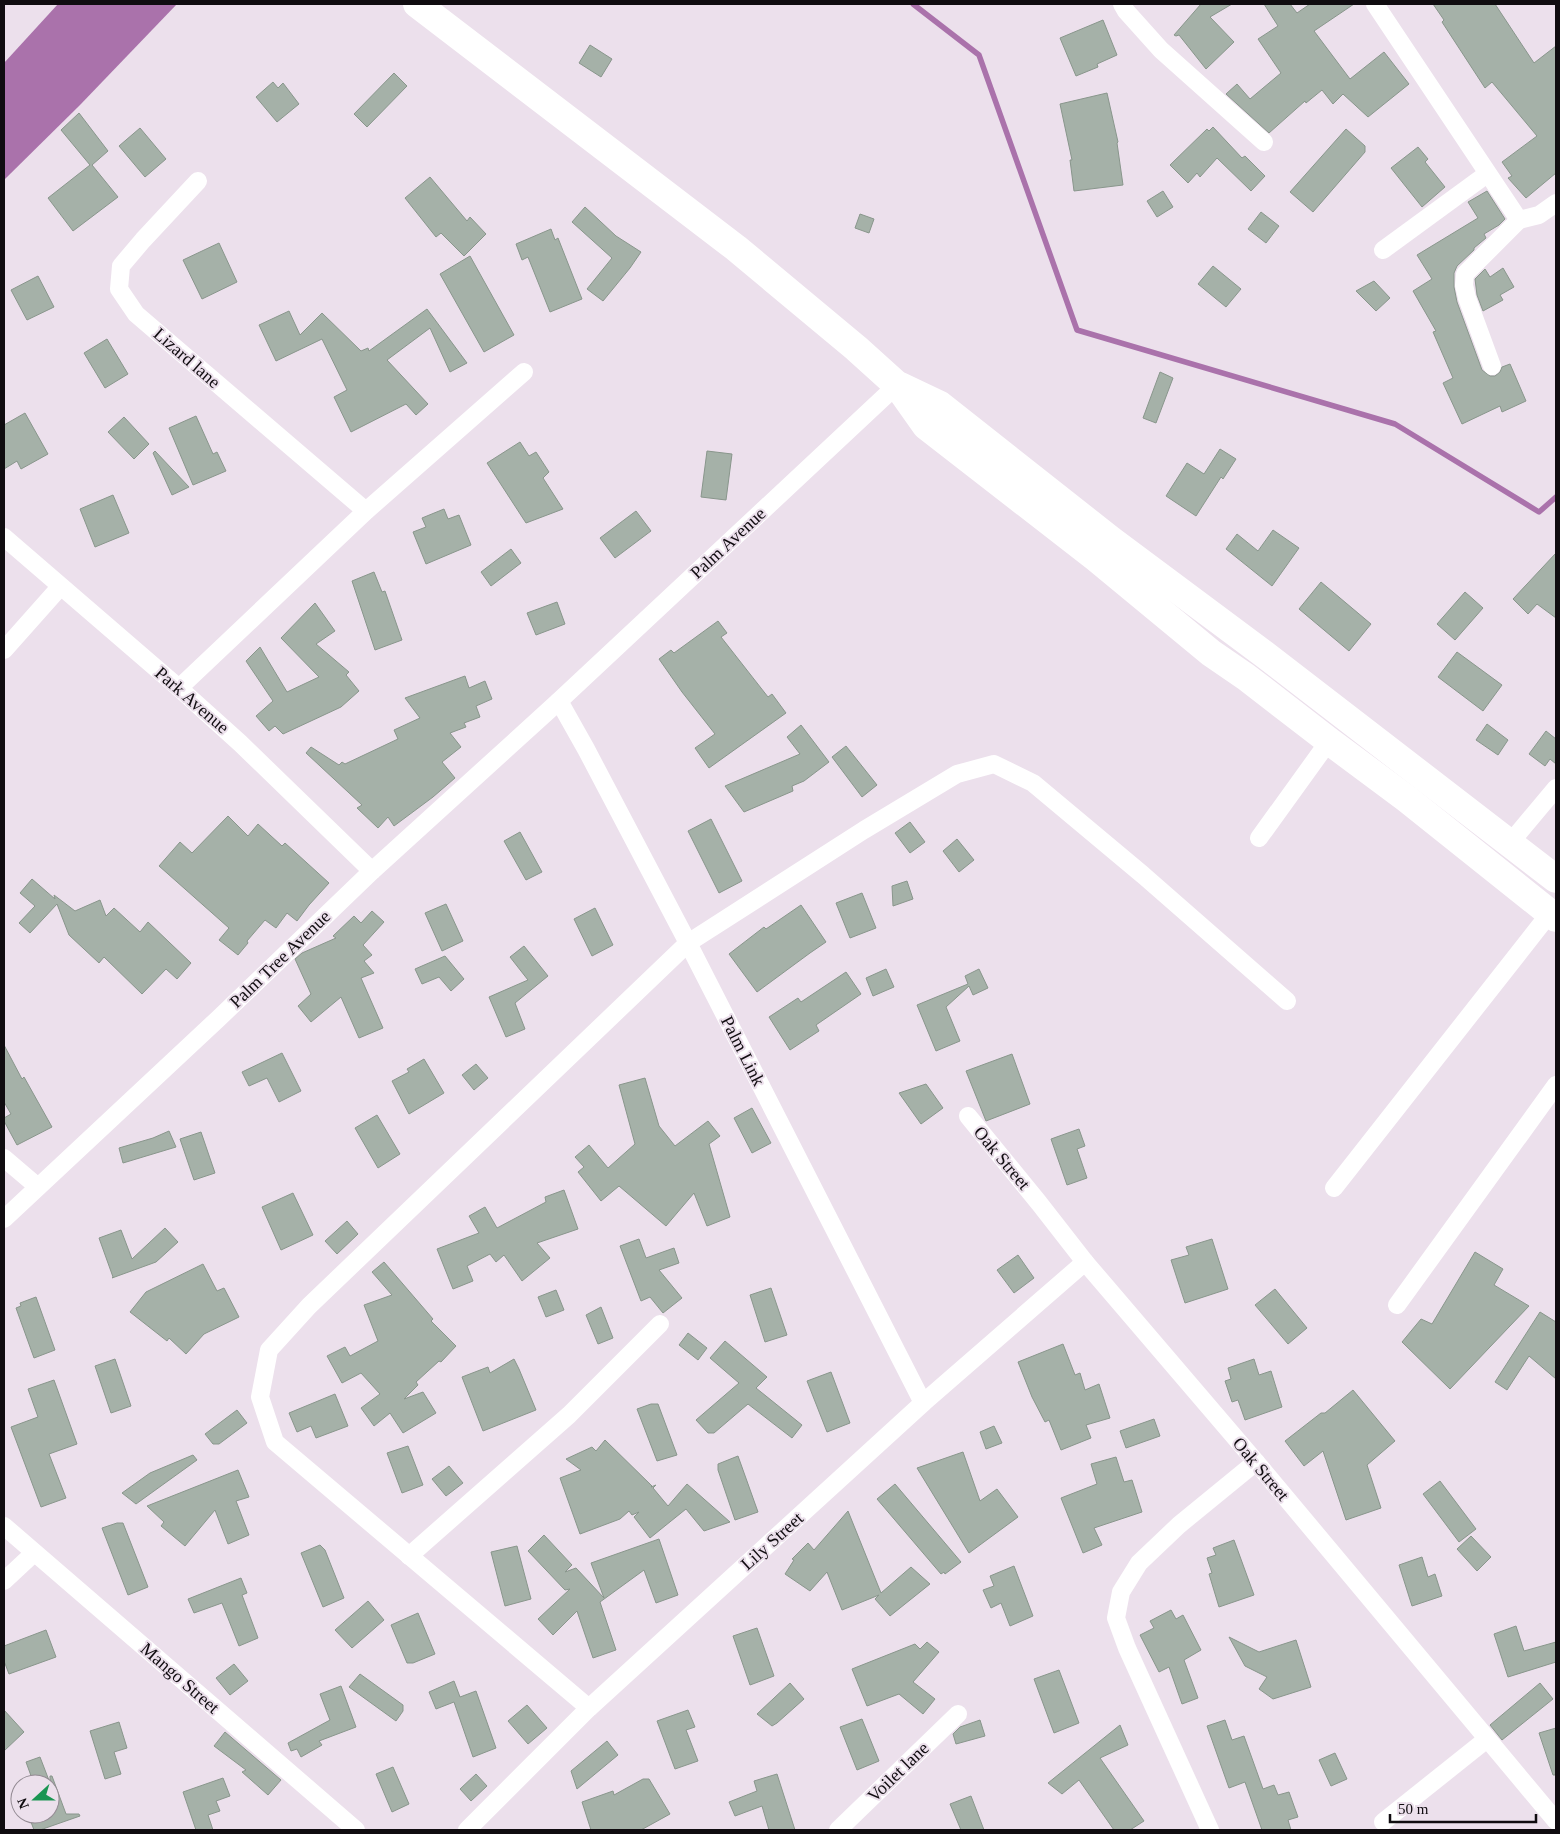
<svg xmlns="http://www.w3.org/2000/svg" width="1560" height="1834" viewBox="0 0 1560 1834" font-family="'Times New Roman',serif">
	<style>
		.water { fill: #aa72ab }
		.lines { fill: none; stroke-linecap: round; stroke-linejoin: round }
		.stream { stroke: #aa72ab; stroke-width: 5.5 }
		.building { fill: #a5b1a8; stroke: #89968c }
		.minor { stroke: #fff; stroke-width: 18 }
		.primary { stroke: #fff; stroke-width: 28 }
		.labels { text-anchor: middle; stroke-width: 4; stroke-linejoin: round; paint-order: stroke }
		.street-label { font-size: 18px; fill: #100c10; stroke: #ece0ec }
	</style>
	<rect width="100%" height="100%" fill="#ece0ec"/>
	<path class="water" d="M58,4H177L80,105L4,180V63Z"/>
	<g class="lines">
		<path class="stream" d="M913,4L979,55L1077,330L1395,424L1539,512L1556,497"/>
	</g>
	<g class="building">
		<path d="M1201,4H1232L1210,17L1234,42L1206,69L1179,35L1176,36L1174,35Z"/>
		<path d="M1264,4H1290L1297,13L1310,4H1354L1314,31L1350,79L1384,52L1409,84L1368,117L1343,94L1333,104L1322,90L1306,103L1305,101L1269,133L1226,94L1237,84L1250,99L1281,73L1258,39L1278,26Z"/>
		<path d="M1433,4H1495L1534,63L1556,46V173L1526,198L1508,178L1512,176L1502,162L1537,136L1492,82L1485,88L1442,22L1444,20Z"/>
		<path d="M1103,20L1117,55L1097,64L1098,67L1076,76L1060,38Z"/>
		<path d="M590,45L612,59L601,77L579,63Z"/>
		<path d="M394,73L407,86L367,127L354,114Z"/>
		<path d="M273,82L278,88L283,83L299,104L277,122L256,97Z"/>
		<path d="M1107,93L1118,142L1117,143L1123,185L1074,191L1070,160H1072L1060,104Z"/>
		<path d="M79,113L108,151L92,165L118,197L73,231L48,198L90,165L61,130Z"/>
		<path d="M1213,127L1242,158L1245,156L1265,176L1251,191L1217,158L1200,177L1197,173L1188,183L1170,165L1207,129L1209,131Z"/>
		<path d="M140,128L166,159L145,177L119,146Z"/>
		<path d="M1346,129L1365,146V152L1313,212L1290,192Z"/>
		<path d="M1418,147L1428,159L1425,162L1445,187L1422,207L1391,168Z"/>
		<path d="M430,177L467,221L470,217L486,234L464,256L441,233L436,237L405,198Z"/>
		<path d="M1163,191L1173,207L1157,217L1147,201Z"/>
		<path d="M1487,191L1505,219L1499,225L1484,234L1486,238L1474,248V250L1457,266L1454,273V287L1457,302L1482,370L1490,376H1495L1500,372L1502,367L1510,364L1526,401L1502,412L1500,406L1462,424L1443,383L1453,378L1433,332L1436,331L1413,291L1432,279L1417,255L1478,218L1468,202Z"/>
		<path d="M585,207L616,236L641,252L630,268L603,301L587,289L612,258L572,222Z"/>
		<path d="M1261,212L1279,226L1266,243L1248,229Z"/>
		<path d="M860,214L874,219L869,233L855,228Z"/>
		<path d="M551,229L555,240L558,238L582,299L550,312L528,257L522,260L516,244Z"/>
		<path d="M219,243L237,282L202,299L183,260Z"/>
		<path d="M470,256L514,335L484,352L440,274Z"/>
		<path d="M1213,266L1241,289L1226,307L1198,284Z"/>
		<path d="M1503,268L1514,287L1500,295L1503,300L1483,311L1477,295L1475,279L1485,269L1490,277Z"/>
		<path d="M38,276L54,307L27,320L11,290Z"/>
		<path d="M1374,281L1390,298L1376,311L1356,291Z"/>
		<path d="M427,309L467,363L450,372L430,328L387,360L428,404L416,415L406,404L351,432L334,397L347,390L322,339L276,361L259,325L289,311L300,335L322,313L361,351L368,348L369,351Z"/>
		<path d="M107,339L128,374L105,388L84,353Z"/>
		<path d="M1160,372L1173,378L1156,423L1143,418Z"/>
		<path d="M25,413L48,454L21,469L17,461L4,469V425Z"/>
		<path d="M196,416L213,454L217,452L226,471L193,485L169,428Z"/>
		<path d="M124,417L149,444L134,459L108,432Z"/>
		<path d="M520,442L529,456L536,452L549,472L543,478L563,509L526,523L487,463Z"/>
		<path d="M1220,449L1236,459L1223,479L1221,477L1196,516L1166,496L1187,463L1204,474Z"/>
		<path d="M155,451L189,487L172,495L153,453Z"/>
		<path d="M707,451L732,454L726,500L701,497Z"/>
		<path d="M113,495L129,533L95,547L80,509Z"/>
		<path d="M444,509L448,519L459,515L471,545L426,564L413,532L426,527L422,518Z"/>
		<path d="M636,511L651,531L615,558L600,538Z"/>
		<path d="M1273,530L1299,548L1272,586L1226,549L1237,534L1258,551Z"/>
		<path d="M511,549L521,563L491,586L481,572Z"/>
		<path d="M1556,553V618L1537,604L1528,614L1513,599Z"/>
		<path d="M374,572L382,592L385,591L402,640L375,650L352,581Z"/>
		<path d="M1321,582L1371,624L1349,651L1299,609Z"/>
		<path d="M1465,592L1483,608L1455,640L1437,624Z"/>
		<path d="M557,602L565,624L536,635L527,613Z"/>
		<path d="M315,603L335,631L316,644L349,672L346,675L359,691L341,707L283,734L275,726L269,731L256,716L273,701L246,661L260,647L287,692L319,677L281,638Z"/>
		<path d="M718,621L727,633L721,637L768,697L772,694L786,713L709,768L695,748L715,734L682,692L659,659L671,650L674,653Z"/>
		<path d="M1457,652L1502,685L1483,711L1438,677Z"/>
		<path d="M465,676L469,688L485,681L492,699L476,706L480,717L464,723L466,727L450,733L461,747L442,762L455,778L433,797L394,826L388,817L378,828L357,808L362,805L306,753L311,747L339,765L342,762L345,764L398,739L394,730L420,718L405,698Z"/>
		<path d="M1487,724L1508,740L1498,755L1476,740Z"/>
		<path d="M801,725L829,762L804,781L792,786L793,791L744,812L725,786L800,754L787,737Z"/>
		<path d="M1546,731L1556,739V764L1550,759L1545,766L1529,754Z"/>
		<path d="M846,746L877,785L862,797L832,757Z"/>
		<path d="M228,816L248,836L258,824L282,846L285,843L329,883L309,905L297,921L287,913L276,928L265,920L247,941L248,943L238,955L219,940L229,928L159,866L180,842L192,853Z"/>
		<path d="M711,819L742,881L719,893L688,831Z"/>
		<path d="M910,822L925,842L910,853L895,833Z"/>
		<path d="M520,832L542,872L526,880L504,841Z"/>
		<path d="M957,839L974,860L959,872L943,851Z"/>
		<path d="M32,879L55,899L54,895L75,911L100,900L106,916L114,908L140,932L148,922L191,963L177,979L166,969L142,994L104,957L99,963L69,935L57,904L30,933L19,923L35,906L20,893Z"/>
		<path d="M907,881L913,899L893,906L892,886Z"/>
		<path d="M862,893L876,928L850,938L836,903Z"/>
		<path d="M446,904L463,941L442,951L425,913Z"/>
		<path d="M801,905L826,942L810,953L757,992L729,954L764,927L766,929Z"/>
		<path d="M595,908L613,945L592,956L574,919Z"/>
		<path d="M372,911L384,922L363,945L372,955L364,961L374,973L361,978L383,1028L359,1038L341,997L311,1022L298,1006L311,994L295,959L302,953L336,938L333,936L354,916L361,923Z"/>
		<path d="M524,946L548,976L515,1003L525,1029L506,1037L489,997L528,980L510,957Z"/>
		<path d="M445,956L464,979L451,991L439,977L422,984L415,969Z"/>
		<path d="M886,969L894,987L873,996L866,978Z"/>
		<path d="M979,969L988,988L973,995L969,986L946,1007L960,1041L936,1051L917,1005L968,984L965,976Z"/>
		<path d="M846,972L861,994L816,1025L819,1031L790,1050L769,1017L798,998L801,1002Z"/>
		<path d="M4,1045L22,1079L24,1077L52,1127L17,1145L4,1121V1118L11,1114L4,1102Z"/>
		<path d="M282,1053L301,1091L279,1102L267,1078L249,1086L242,1072Z"/>
		<path d="M1012,1054L1030,1104L986,1121L966,1071Z"/>
		<path d="M424,1059L444,1093L409,1114L392,1081L409,1072L407,1069Z"/>
		<path d="M476,1064L488,1078L474,1090L462,1075Z"/>
		<path d="M645,1078L659,1126L675,1146L708,1121L720,1136L709,1144L730,1217L707,1226L694,1193L666,1226L619,1186L601,1201L578,1172L584,1167L575,1157L589,1145L608,1168L635,1144L619,1085Z"/>
		<path d="M926,1084L943,1108L921,1124L899,1093Z"/>
		<path d="M752,1108L771,1143L752,1153L734,1118Z"/>
		<path d="M377,1115L400,1154L378,1168L355,1128Z"/>
		<path d="M1079,1129L1085,1146L1077,1149L1087,1178L1067,1185L1051,1139Z"/>
		<path d="M169,1131L176,1147L123,1163L119,1148L153,1138Z"/>
		<path d="M201,1132L215,1173L194,1180L180,1139Z"/>
		<path d="M564,1190L578,1229L537,1243L550,1258L522,1281L504,1255L496,1262L490,1254L467,1266L473,1281L453,1289L437,1249L479,1233L469,1216L485,1207L497,1228L546,1202L545,1197Z"/>
		<path d="M293,1193L313,1235L281,1250L262,1207Z"/>
		<path d="M347,1221L358,1234L337,1254L325,1241Z"/>
		<path d="M165,1228L178,1242L156,1262L112,1278L113,1277L99,1238L121,1230L132,1259Z"/>
		<path d="M639,1239L646,1258L674,1248L679,1263L659,1270L682,1298L663,1313L650,1297L641,1301L620,1246Z"/>
		<path d="M1212,1239L1228,1289L1185,1303L1171,1260L1189,1255L1186,1247Z"/>
		<path d="M1475,1252L1503,1269L1494,1285L1529,1306L1450,1389L1402,1342L1421,1319L1432,1324Z"/>
		<path d="M1018,1255L1034,1278L1014,1293L997,1270Z"/>
		<path d="M384,1262L433,1319L431,1321L456,1346L441,1362L439,1361L416,1382L418,1385L404,1399L423,1392L436,1413L403,1433L390,1413L374,1426L361,1408L380,1394L361,1373L342,1383L327,1356L345,1347L350,1356L378,1341L364,1305L392,1295L372,1272Z"/>
		<path d="M203,1264L217,1291L224,1288L239,1317L204,1334L186,1354L169,1338L167,1341L130,1312L146,1292Z"/>
		<path d="M771,1288L787,1335L765,1342L750,1295Z"/>
		<path d="M1275,1289L1307,1328L1288,1344L1255,1305Z"/>
		<path d="M556,1290L564,1310L546,1317L538,1297Z"/>
		<path d="M36,1297L55,1350L34,1358L16,1308L21,1306L20,1303Z"/>
		<path d="M601,1307L613,1338L598,1344L586,1315Z"/>
		<path d="M1540,1312L1556,1322V1379L1529,1356L1507,1390L1495,1382Z"/>
		<path d="M688,1333L707,1348L698,1360L679,1345Z"/>
		<path d="M725,1341L767,1377L756,1388L802,1425L792,1438L748,1404L714,1433H708L696,1420L739,1383L710,1358Z"/>
		<path d="M1063,1344L1075,1375L1080,1373L1085,1390L1099,1384L1110,1418L1086,1425L1091,1438L1061,1450L1049,1420L1045,1422L1032,1397L1018,1362Z"/>
		<path d="M115,1359L131,1406L111,1413L95,1366Z"/>
		<path d="M514,1359L519,1369L536,1410L483,1431L462,1377L488,1367L490,1373Z"/>
		<path d="M1254,1359L1259,1375L1271,1371L1282,1407L1245,1420L1238,1400L1232,1402L1225,1381L1231,1379L1228,1368Z"/>
		<path d="M831,1372L850,1423L827,1432L807,1381Z"/>
		<path d="M54,1380L77,1444L49,1454L66,1498L41,1507L11,1427L38,1417L28,1389Z"/>
		<path d="M1353,1390L1395,1441L1367,1465L1381,1508L1346,1520L1323,1451L1304,1466L1285,1441L1321,1413H1325Z"/>
		<path d="M335,1394L348,1426L316,1438L311,1426L297,1432L289,1413Z"/>
		<path d="M651,1404H658L677,1455L657,1461L637,1409Z"/>
		<path d="M237,1410L247,1423L219,1444H213L205,1434Z"/>
		<path d="M1154,1419L1160,1436L1126,1448L1120,1431Z"/>
		<path d="M994,1426L1002,1443L986,1449L980,1432Z"/>
		<path d="M605,1440L652,1486L651,1487L656,1485L653,1488L668,1506L687,1484L730,1522L704,1531L686,1509L650,1538L634,1517L639,1512L632,1515L629,1511L620,1519L580,1534L560,1478L581,1470L566,1459L592,1447L596,1451Z"/>
		<path d="M408,1446L423,1485L402,1493L387,1453Z"/>
		<path d="M963,1452L980,1501L997,1489L1018,1517L969,1553L917,1468Z"/>
		<path d="M193,1455L197,1460L136,1504L122,1493L150,1473Z"/>
		<path d="M738,1456L758,1512L735,1520L718,1470V1464Z"/>
		<path d="M1116,1457L1124,1482L1132,1480L1142,1512L1094,1528L1102,1545L1083,1553L1061,1498L1097,1484L1091,1464Z"/>
		<path d="M449,1466L463,1483L446,1496L432,1479Z"/>
		<path d="M238,1470L249,1497L236,1501L249,1535L228,1544L215,1510L185,1546L161,1526L164,1522L147,1506Z"/>
		<path d="M1440,1481L1476,1529L1459,1542L1423,1494Z"/>
		<path d="M895,1484L961,1562L945,1574L944,1572L941,1574L877,1499Z"/>
		<path d="M848,1511L881,1593L911,1567L930,1584L890,1616L875,1599L879,1595L842,1610L827,1572L810,1591L785,1574L794,1560L792,1559L808,1543L814,1550Z"/>
		<path d="M117,1523H123L148,1587L128,1595L102,1528Z"/>
		<path d="M544,1535L572,1565L565,1572L576,1568L604,1598L591,1563L659,1539L678,1595L656,1603L644,1570L600,1602L616,1650L593,1658L577,1611L553,1635L538,1619L570,1589L565,1590L528,1551Z"/>
		<path d="M1471,1536L1491,1557L1477,1571L1457,1549Z"/>
		<path d="M1234,1540L1254,1595L1219,1607L1209,1574L1212,1573L1207,1558L1216,1555L1213,1548Z"/>
		<path d="M320,1545L325,1550L344,1598L323,1607L301,1553Z"/>
		<path d="M517,1546L531,1599L505,1606L491,1552Z"/>
		<path d="M1422,1557L1428,1577L1435,1574L1442,1596L1412,1606L1399,1565Z"/>
		<path d="M1014,1566L1033,1616L1010,1626L1001,1603L991,1608L983,1590L994,1586L990,1576Z"/>
		<path d="M241,1578L247,1593L242,1595L258,1638L239,1646L222,1603L194,1613L188,1599Z"/>
		<path d="M368,1601L384,1620L352,1648L335,1630Z"/>
		<path d="M1171,1610L1176,1619L1183,1615L1201,1650L1184,1660L1198,1698L1182,1704L1169,1667L1159,1672L1140,1635L1154,1628L1150,1621Z"/>
		<path d="M418,1613L435,1654L413,1663H407L391,1625Z"/>
		<path d="M1516,1626L1524,1651L1556,1642V1662L1508,1677L1494,1634Z"/>
		<path d="M757,1628L774,1676L750,1685L733,1636Z"/>
		<path d="M46,1630L56,1657L9,1674L4,1661V1646Z"/>
		<path d="M1229,1637L1259,1652L1296,1640L1311,1687L1273,1699L1259,1689L1267,1677L1245,1666Z"/>
		<path d="M927,1642L939,1652L913,1682L935,1699L923,1714L899,1694L867,1706L852,1669L915,1644L920,1649Z"/>
		<path d="M234,1664L248,1681L230,1695L216,1678Z"/>
		<path d="M1059,1670L1079,1723L1054,1733L1034,1679Z"/>
		<path d="M360,1674L403,1705V1711L396,1721L349,1687Z"/>
		<path d="M454,1681L460,1697L476,1691L496,1748L473,1757L454,1702L436,1709L429,1692Z"/>
		<path d="M790,1683L804,1699L777,1723L772,1726L757,1714Z"/>
		<path d="M1540,1683L1553,1699L1502,1740L1490,1725Z"/>
		<path d="M341,1686L356,1727L319,1741L322,1745L301,1757L297,1749L291,1751L288,1743L330,1720L320,1694Z"/>
		<path d="M527,1705L547,1728L528,1744L508,1721Z"/>
		<path d="M4,1710L24,1732L4,1751Z"/>
		<path d="M688,1710L695,1727L686,1730L698,1761L675,1769L657,1721Z"/>
		<path d="M862,1719L879,1761L857,1770L840,1727Z"/>
		<path d="M980,1720L985,1736L956,1744L953,1734L960,1727Z"/>
		<path d="M1225,1720L1232,1740L1244,1736L1263,1789L1274,1785L1278,1795L1289,1792L1298,1817L1288,1820L1291,1830H1262L1245,1782L1229,1788L1207,1726Z"/>
		<path d="M119,1722L127,1748L114,1752L121,1774L105,1779L90,1731Z"/>
		<path d="M1120,1725L1128,1745L1100,1758L1144,1821L1130,1830H1114L1079,1780L1062,1794L1048,1783Z"/>
		<path d="M1556,1728V1775H1553L1539,1733Z"/>
		<path d="M225,1732L281,1780L268,1795L242,1772L246,1770L214,1746Z"/>
		<path d="M607,1741L618,1755L577,1789L571,1771Z"/>
		<path d="M1335,1753L1347,1779L1331,1786L1319,1760Z"/>
		<path d="M40,1757L50,1783V1776H52L66,1814H79L80,1816L40,1830H34L28,1814H50V1784H34L26,1762Z"/>
		<path d="M393,1767L409,1804L392,1812L376,1774Z"/>
		<path d="M476,1774L487,1786L471,1801L460,1789Z"/>
		<path d="M777,1774L795,1830H769L762,1806L735,1816L729,1802L757,1791L754,1781Z"/>
		<path d="M223,1778L230,1796L216,1801L220,1811L208,1815L213,1830H196L183,1792Z"/>
		<path d="M643,1779H649L670,1814L641,1830H591L582,1802L613,1791L614,1795Z"/>
		<path d="M971,1796L984,1830H961L950,1804Z"/>
	</g>
	<g class="lines">
		<g class="minor">
			<path d="M1122,4L1126,11L1161,50L1264,142"/>
			<path d="M1375,4L1519,220L1539,215L1556,203"/>
			<path d="M198,181L143,240L121,266L119,289L136,314L366,511"/>
			<path d="M1383,250L1487,174"/>
			<path d="M1492,366L1467,298L1464,285L1465,274L1519,220"/>
			<path d="M4,537L179,688L240,743L372,871"/>
			<path d="M4,650L60,587"/>
			<path d="M179,688L366,511L524,372"/>
			<path d="M559,701L586,749L688,943L923,1403"/>
			<path d="M1259,838L1329,741"/>
			<path d="M1510,843L1556,788"/>
			<path d="M968,1116L1039,1203L1085,1262L1256,1462L1556,1821"/>
			<path d="M4,1158L38,1187"/>
			<path d="M1334,1188L1550,913"/>
			<path d="M4,1219L218,1019L372,871L559,701L897,385"/>
			<path d="M1397,1305L1556,1085"/>
			<path d="M4,1526L356,1830"/>
			<path d="M409,1556L569,1415L660,1324"/>
			<path d="M4,1581L34,1553"/>
			<path d="M589,1708L275,1442L260,1397L269,1350L309,1306L688,943L864,830L957,774L994,764L1033,783L1143,875L1287,1001"/>
			<path d="M1383,1822L1487,1739"/>
			<path d="M467,1830L589,1708L923,1403L1085,1262"/>
			<path d="M838,1830L958,1714"/>
			<path d="M1210,1830L1127,1648L1116,1618L1121,1592L1139,1563L1179,1525L1256,1462"/>
		</g>
		<g class="primary">
			<path d="M417,4L736,248L856,348L897,385L926,426L1096,558L1211,653L1246,677L1329,741L1407,799L1556,918"/>
			<path d="M900,386L940,405L1111,540L1264,654L1556,879"/>
		</g>
	</g>
	<g class="labels">
		<g class="street-label">
			<text transform="translate(187 358) rotate(41)" y="6">Lizard lane</text>
			<text transform="translate(728 543) rotate(-43)" y="6">Palm Avenue</text>
			<text transform="translate(192 700) rotate(41)" y="6">Park Avenue</text>
			<text transform="translate(280 959) rotate(-44)" y="6">Palm Tree Avenue</text>
			<text transform="translate(743 1051) rotate(63)" y="6">Palm Link</text>
			<text transform="translate(1002 1158) rotate(50)" y="6">Oak Street</text>
			<text transform="translate(1261 1469) rotate(50)" y="6">Oak Street</text>
			<text transform="translate(772 1541) rotate(-42)" y="6">Lily Street</text>
			<text transform="translate(180 1678) rotate(41)" y="6">Mango Street</text>
			<text transform="translate(898 1772) rotate(-44)" y="6">Voilet lane</text>
		</g>
	</g>
	<rect width="1560" height="1834" fill="none" stroke="#100c10" stroke-width="10"/>
	<g transform="translate(35 1799) rotate(249)"><circle r="24" fill="#ece0ec" stroke="#948b94"/>
	<path d="M0-4L9 19L0 12L-9 19Z" fill="#1a9552"/>
	<text y="-8" font-size="14" font-weight="bold" text-anchor="middle" fill="#100c10">N</text>
	</g>
	<path d="M1390 1814v8h146v-8" fill="none" stroke="#100c10" stroke-width="2.5"/>
	<text x="1398" y="1814" font-size="15" fill="#100c10" stroke="#ece0ec" stroke-width="4" paint-order="stroke">50 m</text>
</svg>
